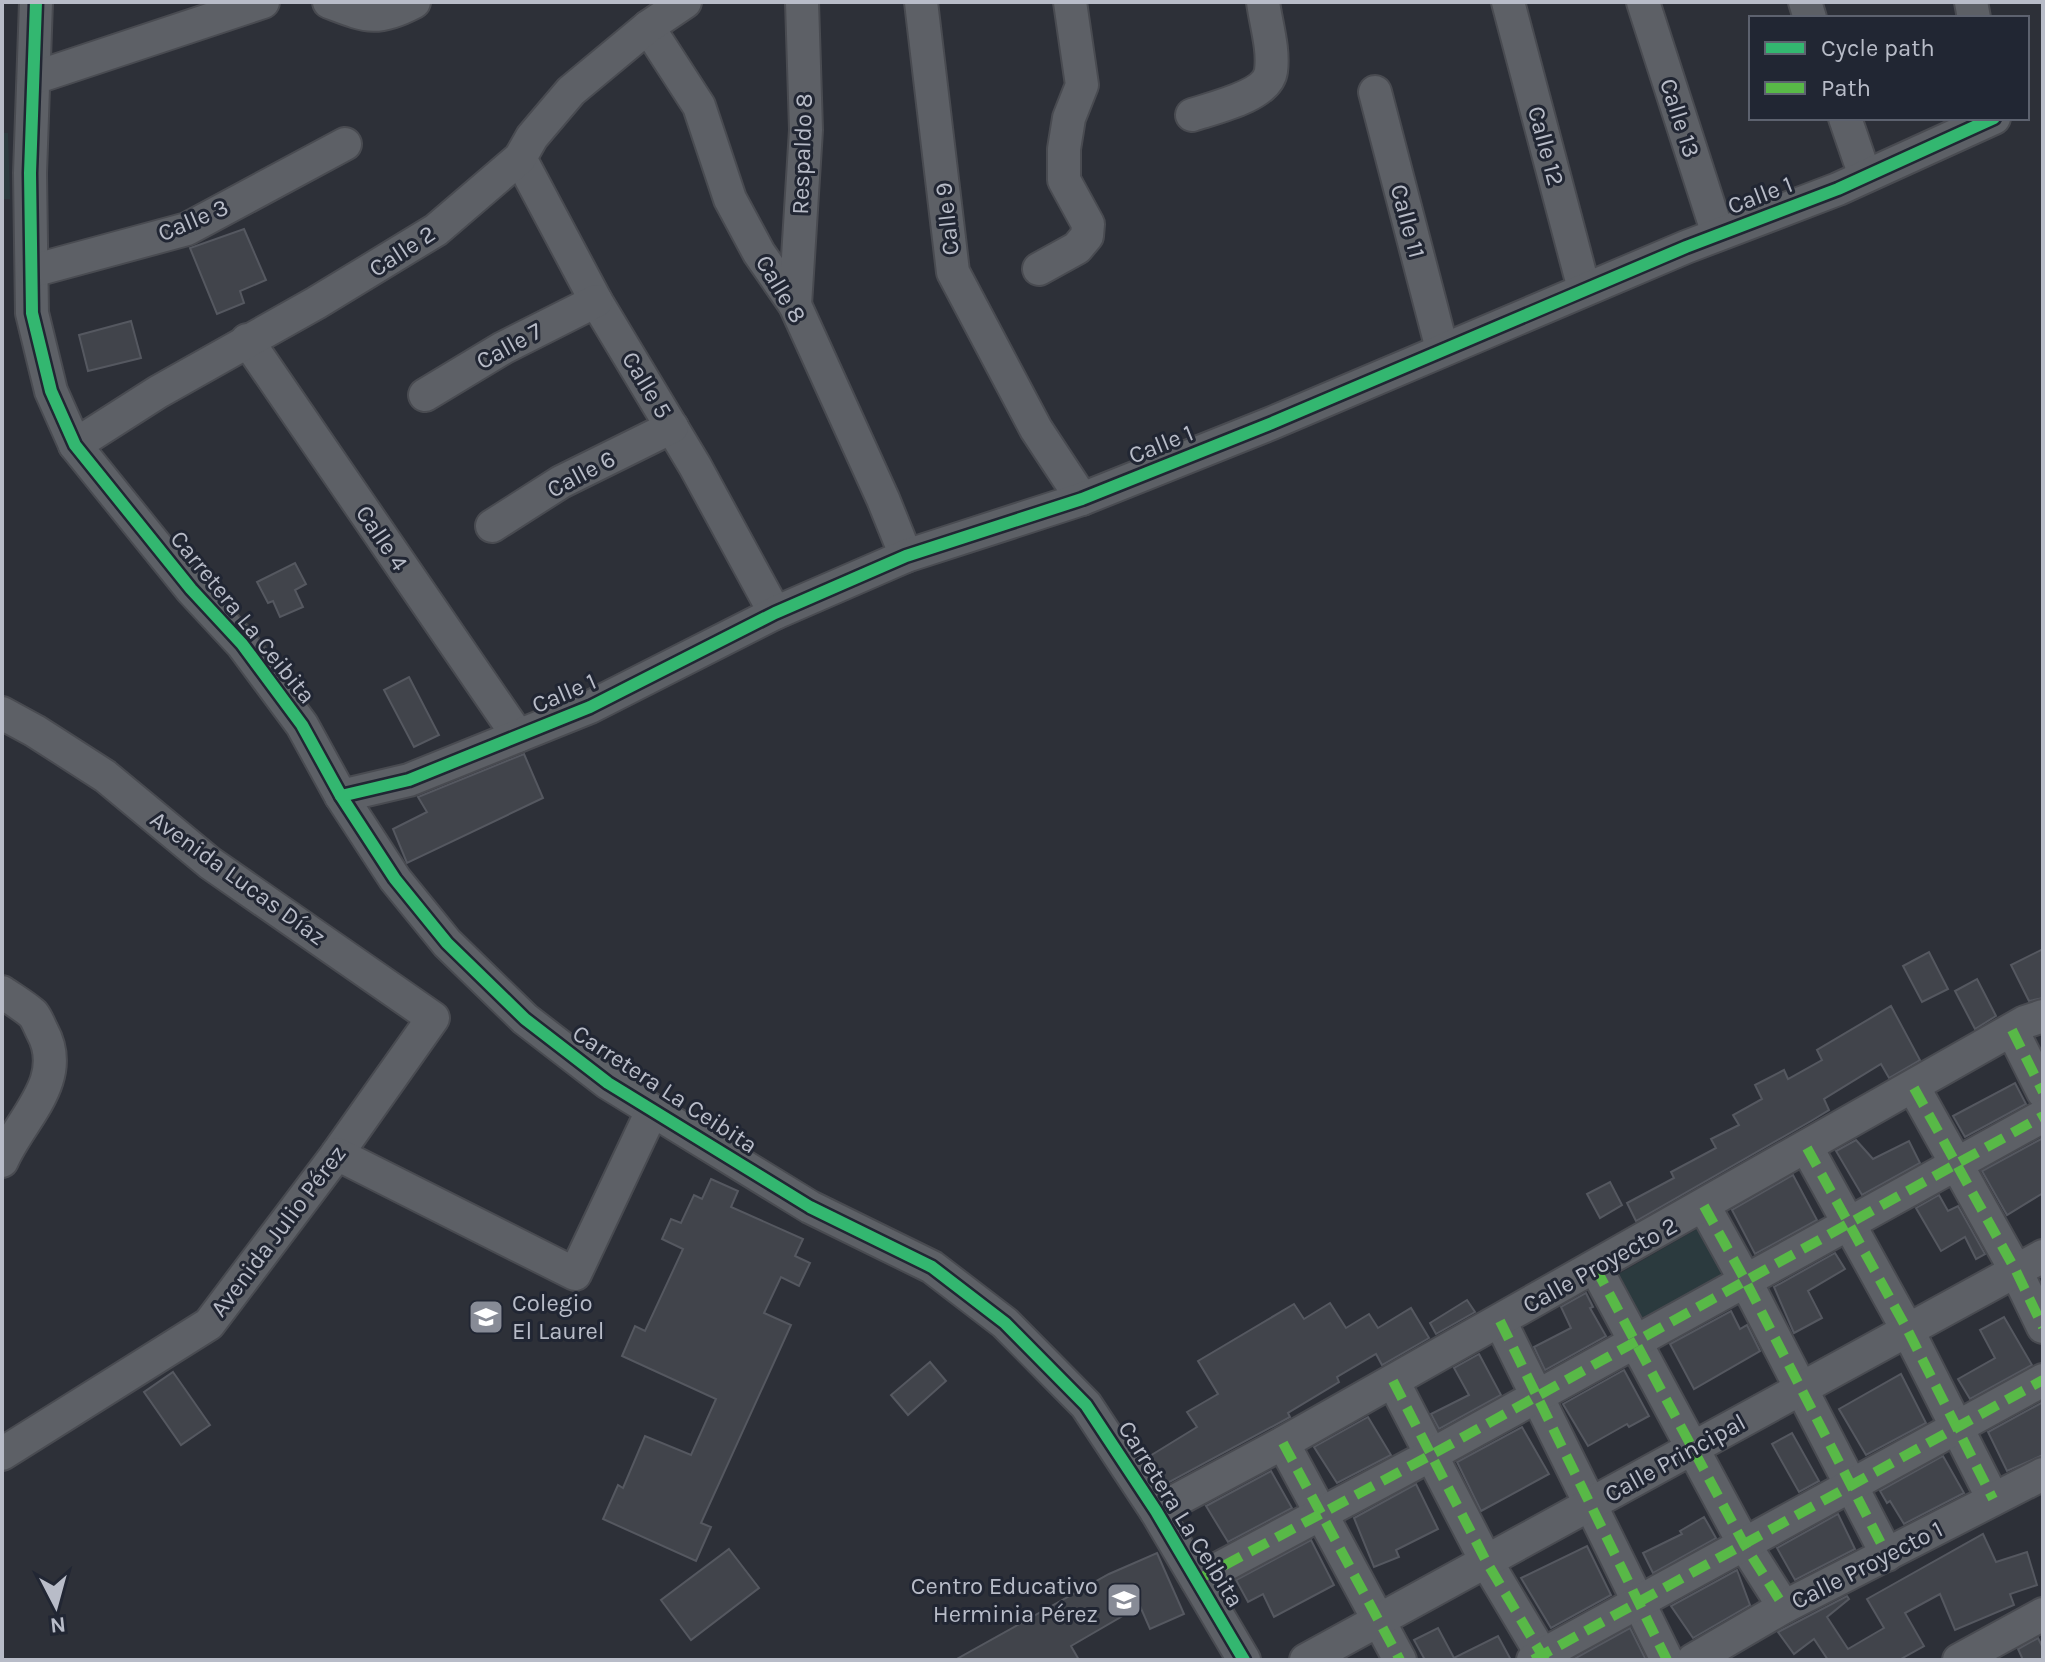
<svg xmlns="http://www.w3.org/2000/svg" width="2045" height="1662" viewBox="0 0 2045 1662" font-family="Karla,sans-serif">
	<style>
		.green { fill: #2b3a3e }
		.building { fill: #41444b; stroke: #555860; stroke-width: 2 }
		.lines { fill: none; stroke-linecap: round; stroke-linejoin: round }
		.minor-casing { stroke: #494b51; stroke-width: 36 }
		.minor { stroke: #5d6066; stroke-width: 32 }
		.quiet { stroke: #58b947; stroke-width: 10; stroke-dasharray: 20 10; stroke-linecap: butt }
		.cycleway-casing { stroke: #212633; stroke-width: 17 }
		.cycleway { stroke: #33b770; stroke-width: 12 }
		.labels { text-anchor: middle; stroke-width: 6; stroke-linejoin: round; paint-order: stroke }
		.street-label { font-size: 24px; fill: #b8bcc8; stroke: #212633 }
		.poi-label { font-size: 24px; fill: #b8bcc8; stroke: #212633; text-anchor: start }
	</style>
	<rect width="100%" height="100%" fill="#2d3038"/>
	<g class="green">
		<path d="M2,133H8L10,199H2Z"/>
		<path d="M1704,1225L1737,1279L1642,1332L1610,1279Z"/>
	</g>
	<g class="building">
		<path d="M244,229L266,280L240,291L244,303L217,314L190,248Z"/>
		<path d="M131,321L141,358L88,371L79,335Z"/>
		<path d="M295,563L306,584L295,590L303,607L280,617L273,601L268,603L257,582Z"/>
		<path d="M409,677L439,735L414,747L384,690Z"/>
		<path d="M524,754L543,798L407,863L393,829L427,812L418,797Z"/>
		<path d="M2043,949V998L2029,1001L2011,965Z"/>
		<path d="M1929,952L1948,989L1922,1002L1903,966Z"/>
		<path d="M1977,979L1996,1016L1975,1029L1955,991Z"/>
		<path d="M1891,1006L1920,1060L1889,1078L1881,1064L1824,1099L1829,1110L1811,1121L1636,1221L1627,1203L1674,1178L1671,1172L1716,1148L1711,1139L1739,1125L1733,1115L1762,1099L1755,1085L1784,1070L1788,1079L1822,1060L1817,1050Z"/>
		<path d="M2015,1083L2026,1104L1965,1137L1953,1116Z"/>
		<path d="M2043,1138V1193L2007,1215L1982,1171Z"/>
		<path d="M1856,1140L1873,1159L1909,1141L1920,1163L1862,1195L1836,1151Z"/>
		<path d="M1793,1175L1817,1220L1755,1254L1732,1210Z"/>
		<path d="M711,1179L738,1191L731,1207L803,1239L795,1256L810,1263L799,1286L781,1277L764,1313L791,1325L701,1523L711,1527L696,1561L603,1519L618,1485L623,1488L645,1436L691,1455L716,1399L622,1356L635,1326L645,1331L683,1249L662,1239L671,1219L681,1223L694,1195L702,1199Z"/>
		<path d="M1610,1182L1622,1205L1600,1218L1587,1194Z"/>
		<path d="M1939,1195L1948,1211L1958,1206L1985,1254L1976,1259L1965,1237L1941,1251L1916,1208Z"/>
		<path d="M1835,1253L1845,1269L1808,1291L1822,1318L1794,1333L1774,1287Z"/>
		<path d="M1586,1293L1593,1307L1590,1308L1606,1336L1545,1370L1534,1347L1571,1328L1561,1307Z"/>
		<path d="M1467,1300L1475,1312L1436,1334L1430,1323Z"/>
		<path d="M1330,1303L1346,1328L1369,1314L1378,1328L1411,1308L1429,1338L1382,1365L1376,1354L1337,1377L1339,1382L1288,1413L1290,1417L1162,1486L1145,1459L1197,1427L1187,1412L1218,1394L1198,1361L1294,1304L1304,1319Z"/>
		<path d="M1731,1311L1740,1329L1747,1325L1760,1351L1694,1389L1670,1344Z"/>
		<path d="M2004,1317L2032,1365L1970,1399L1958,1379L1995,1358L1980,1330Z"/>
		<path d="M1479,1354L1501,1395L1439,1429L1431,1414L1469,1395L1454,1368Z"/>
		<path d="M930,1362L946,1381L908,1415L891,1395Z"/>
		<path d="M1624,1370L1649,1416L1629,1427L1627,1424L1588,1446L1563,1404Z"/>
		<path d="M173,1372L210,1425L181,1445L144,1392Z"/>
		<path d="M1901,1374L1926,1423L1866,1455L1839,1409Z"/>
		<path d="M2043,1402V1455L2007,1471L1988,1432Z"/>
		<path d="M1368,1417L1391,1455L1337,1483L1314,1447Z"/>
		<path d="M1522,1427L1549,1474L1481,1511L1457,1462Z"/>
		<path d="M1792,1433L1819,1481L1799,1492L1772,1444Z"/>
		<path d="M1943,1456L1964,1493L1904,1524L1890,1501L1887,1503L1880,1491Z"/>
		<path d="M1271,1471L1292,1508L1228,1542L1206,1506Z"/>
		<path d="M1416,1484L1438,1529L1396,1550L1399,1557L1374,1567L1354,1518Z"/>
		<path d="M1838,1514L1855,1549L1795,1580L1777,1548Z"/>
		<path d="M1704,1517L1716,1538L1653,1573L1643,1553L1682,1534L1680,1531Z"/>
		<path d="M1983,1534L1996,1562L2027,1552L2037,1585L2010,1594L2014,1605L1955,1630L1940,1594L1905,1613L1924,1646L1899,1660H1828L1814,1639L1794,1654L1778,1632L1847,1596L1849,1599L1827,1617L1848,1649L1884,1628L1867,1599Z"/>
		<path d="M1311,1540L1334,1585L1274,1617L1263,1594L1248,1602L1236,1580Z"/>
		<path d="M1587,1546L1611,1595L1551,1628L1521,1578Z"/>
		<path d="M729,1549L759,1588L691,1640L661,1600Z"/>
		<path d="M1157,1553L1184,1614L1150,1629L1140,1606L1071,1646L1079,1660H955L1109,1574Z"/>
		<path d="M1737,1570L1750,1605L1693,1638L1671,1606Z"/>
		<path d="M1438,1628L1454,1658L1498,1636L1511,1660H1425L1414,1640Z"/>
		<path d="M1630,1628L1646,1660H1572Z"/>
		<path d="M2038,1638L2043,1648V1660H2023L2018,1649Z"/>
	</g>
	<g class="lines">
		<defs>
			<g id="minor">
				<path d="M36,2L30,173L32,313L51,391L75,445L191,589L242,644L302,725L341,796L395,879L447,943L525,1019L608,1083L810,1207L932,1267L1005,1323L1086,1405L1156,1511L1244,1660"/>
				<path d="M329,2C366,16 376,22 414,2"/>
				<path d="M921,2L953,272L1036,429L1082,499"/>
				<path d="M1508,2L1584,289"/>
				<path d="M1643,2L1718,234"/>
				<path d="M1805,2L1810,18"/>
				<path d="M1971,2L1974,18"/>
				<path d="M648,27L699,106L730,199L759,253L795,305L883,499L906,556"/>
				<path d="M34,78L263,2"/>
				<path d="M1375,92L1442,349"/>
				<path d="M1192,115C1213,108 1268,96 1271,71C1274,49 1266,24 1263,2"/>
				<path d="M1845,118L1865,176"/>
				<path d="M520,158L596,301L695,466L775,613"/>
				<path d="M1039,269L1077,248L1087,236L1088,224L1064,180V149L1069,118L1082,85L1070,2"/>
				<path d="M32,271L187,229L345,144"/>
				<path d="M795,305L806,130L802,2"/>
				<path d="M247,340L518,736"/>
				<path d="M425,395L503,348L596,301"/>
				<path d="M75,445L158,392L316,303L436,230L520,158L532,137L571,91L648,27L685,2"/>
				<path d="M492,526L561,482L672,427"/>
				<path d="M2,713L35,731L105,776L210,863L433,1018L337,1154L209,1324L2,1454"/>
				<path d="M341,796L409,780L590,707L775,613L906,556L1082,499L1272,423L1686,247L1838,189L1994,118"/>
				<path d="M2,992C12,999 24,1006 33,1014C37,1019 39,1025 42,1031C69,1080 20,1119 2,1161"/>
				<path d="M2012,1030L2043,1092"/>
				<path d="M1914,1088L2016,1271L2043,1327"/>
				<path d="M1807,1148L1907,1329L1993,1499"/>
				<path d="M337,1154L575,1274L652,1111"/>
				<path d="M1704,1206L1745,1280L1887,1555"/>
				<path d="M1595,1267L1744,1544L1784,1607"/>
				<path d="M1500,1321L1667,1660"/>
				<path d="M1393,1381L1486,1561L1545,1660"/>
				<path d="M1283,1443L1400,1660"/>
				<path d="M1156,1511L1283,1443L2025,1022L2043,1016"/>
				<path d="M1197,1580L1431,1455L2043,1116"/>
				<path d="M1306,1660L2043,1256"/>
				<path d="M1533,1660L2043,1380"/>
				<path d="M1693,1660L1784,1607L2043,1474"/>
				<path d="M1959,1660L2043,1614"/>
			</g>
		</defs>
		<use href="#minor" class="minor-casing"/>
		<use href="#minor" class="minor"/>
		<g class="quiet">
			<path d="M2012,1030L2043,1092"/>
			<path d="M1914,1088L2016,1271L2043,1327"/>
			<path d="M1807,1148L1907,1329L1993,1499"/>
			<path d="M1704,1206L1745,1280L1887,1555"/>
			<path d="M1595,1267L1744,1544L1784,1607"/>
			<path d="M1500,1321L1667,1660"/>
			<path d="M1393,1381L1486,1561L1545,1660"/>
			<path d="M1283,1443L1400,1660"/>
			<path d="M1197,1580L1431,1455L2043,1116"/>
			<path d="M1533,1660L2043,1380"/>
		</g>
		<defs>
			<g id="cycleway">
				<path d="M36,2L30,173L32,313L51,391L75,445L191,589L242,644L302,725L341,796L395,879L447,943L525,1019L608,1083L810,1207L932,1267L1005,1323L1086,1405L1156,1511L1244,1660"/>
				<path d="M341,796L409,780L590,707L775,613L906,556L1082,499L1272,423L1686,247L1838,189L1994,118"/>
			</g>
		</defs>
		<use href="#cycleway" class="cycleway-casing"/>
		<use href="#cycleway" class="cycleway"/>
	</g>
	<defs>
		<symbol id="school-square" viewBox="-11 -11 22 22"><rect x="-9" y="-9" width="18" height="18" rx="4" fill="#878b96" stroke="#212633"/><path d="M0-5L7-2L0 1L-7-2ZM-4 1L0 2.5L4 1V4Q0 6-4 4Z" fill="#fff"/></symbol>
	</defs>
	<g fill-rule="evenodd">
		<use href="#school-square" x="466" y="1297" width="40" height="40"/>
		<use href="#school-square" x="1104" y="1580" width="40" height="40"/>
	</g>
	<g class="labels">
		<g class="street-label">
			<text transform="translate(1680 118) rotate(72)" y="8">Calle 13</text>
			<text transform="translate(1546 146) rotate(75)" y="8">Calle 12</text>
			<text transform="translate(802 154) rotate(-88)" y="8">Respaldo 8</text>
			<text transform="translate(1760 195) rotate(-21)" y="8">Calle 1</text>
			<text transform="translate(947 219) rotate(-96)" y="8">Calle 9</text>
			<text transform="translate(193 220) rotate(-23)" y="8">Calle 3</text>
			<text transform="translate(1408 221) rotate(75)" y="8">Calle 11</text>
			<text transform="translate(402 251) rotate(-33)" y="8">Calle 2</text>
			<text transform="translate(781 289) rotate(59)" y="8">Calle 8</text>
			<text transform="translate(509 346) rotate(-29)" y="8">Calle 7</text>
			<text transform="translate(647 385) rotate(59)" y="8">Calle 5</text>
			<text transform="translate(1161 444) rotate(-22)" y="8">Calle 1</text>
			<text transform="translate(581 474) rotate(-28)" y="8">Calle 6</text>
			<text transform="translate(382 538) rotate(56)" y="8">Calle 4</text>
			<text transform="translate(243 617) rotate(51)" y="8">Carretera La Ceibita</text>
			<text transform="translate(564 693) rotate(-23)" y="8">Calle 1</text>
			<text transform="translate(238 878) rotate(36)" y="8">Avenida Lucas Díaz</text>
			<text transform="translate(665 1089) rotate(33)" y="8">Carretera La Ceibita</text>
			<text transform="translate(278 1231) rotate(-53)" y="8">Avenida Julio Pérez</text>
			<text transform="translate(1600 1265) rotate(-29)" y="8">Calle Proyecto 2</text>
			<text transform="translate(1675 1458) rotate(-29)" y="8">Calle Principal</text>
			<text transform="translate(1181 1514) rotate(58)" y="8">Carretera La Ceibita</text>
			<text transform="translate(1867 1565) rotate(-27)" y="8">Calle Proyecto 1</text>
		</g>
		<g class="poi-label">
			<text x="512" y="1311">Colegio<tspan x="512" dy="28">El Laurel</tspan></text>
			<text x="1098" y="1594" text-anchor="end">Centro Educativo<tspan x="1098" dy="28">Herminia Pérez</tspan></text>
		</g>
	</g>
	<rect width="2045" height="1662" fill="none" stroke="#b8bcc8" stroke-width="8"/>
	<rect x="1749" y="16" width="280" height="104" fill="#212633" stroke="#5d626f" stroke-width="2"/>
	<rect x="1765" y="42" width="40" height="12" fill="#33b770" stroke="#5d626f" stroke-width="2"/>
	<text x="1821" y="56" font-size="24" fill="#b8bcc8">Cycle path</text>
	<rect x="1765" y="82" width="40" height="12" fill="#58b947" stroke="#5d626f" stroke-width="2"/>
	<text x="1821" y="96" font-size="24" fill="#b8bcc8">Path</text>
	<g transform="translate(56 1606) rotate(174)" stroke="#212633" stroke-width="6" paint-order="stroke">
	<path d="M0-6L14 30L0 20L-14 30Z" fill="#b8bcc8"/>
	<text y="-12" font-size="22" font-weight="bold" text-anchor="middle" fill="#b8bcc8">N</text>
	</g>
</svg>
